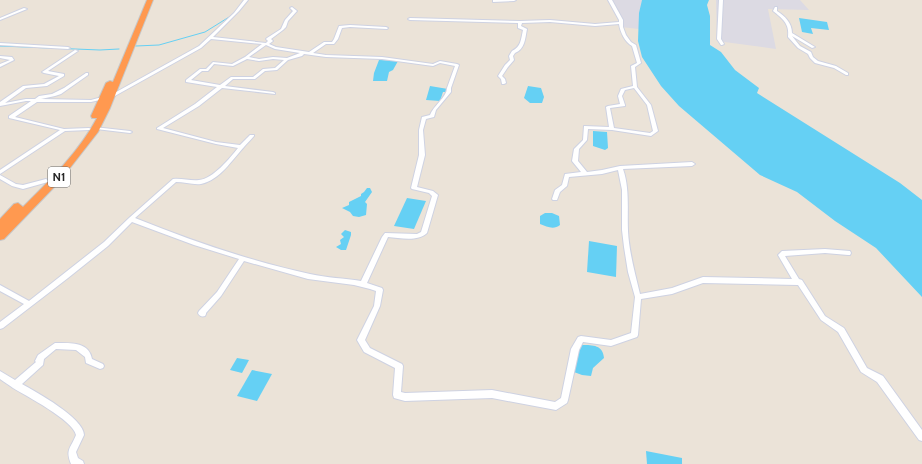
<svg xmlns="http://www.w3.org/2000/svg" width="922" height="464" viewBox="0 0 922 464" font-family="Cabin,sans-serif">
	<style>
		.industrial { fill: #dcdae3 }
		.water { fill: #65d0f4 }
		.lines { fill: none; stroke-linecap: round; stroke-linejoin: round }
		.stream { stroke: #65d0f4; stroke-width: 1 }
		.street-casing { stroke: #ced2e2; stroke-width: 2 }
		.highway-casing { stroke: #c7c7c7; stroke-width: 2 }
		.street { fill: #fff; fill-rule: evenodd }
		.highway { fill: #ff9950; fill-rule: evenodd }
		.labels { text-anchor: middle; stroke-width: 4; stroke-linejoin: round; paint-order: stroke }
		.shield { fill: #fff; stroke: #686868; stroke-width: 1 }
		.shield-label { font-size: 12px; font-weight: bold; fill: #282828 }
	</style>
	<rect width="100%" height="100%" fill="#ebe3d8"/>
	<g class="industrial">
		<path d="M608,0H642L639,29L621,27L623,21Z"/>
		<path d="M716,0H800L809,10L768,9L776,49L717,41Z"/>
	</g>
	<g class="water">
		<path d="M642,0H709L707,5L710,16V45L721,52L735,70L759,88L757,93L900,183L922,200V297L876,248L835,221L797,192L760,175L679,106L661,86L642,57L638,41L639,13Z"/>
		<path d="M799,18L827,22L829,30L811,28L813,34L802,32Z"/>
		<path d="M379,60L398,61L393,70L389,72L387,81H373L374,73Z"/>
		<path d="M430,86L448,89V92H443L440,101L426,100Z"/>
		<path d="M528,86L541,88L544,97L542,103H530L524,98Z"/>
		<path d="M593,131L607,132L608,148L605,150L593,146Z"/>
		<path d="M367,188H370L372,192L365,202L367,204L366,215L359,217L353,216L350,212L342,208L349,205V202L361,196V194L364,192Z"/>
		<path d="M407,198L426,201L414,229L394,226Z"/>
		<path d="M545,213H552L559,216L560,225C554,230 547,227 540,224V216Z"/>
		<path d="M345,230L351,232V235L346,250H341L336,247L341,244L340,240L344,237L341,234Z"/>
		<path d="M589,241L617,246L616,277L587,272Z"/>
		<path d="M582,345C593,345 603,345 604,358L593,368L591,376L582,375L574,372L576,355Z"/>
		<path d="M237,358L249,360L242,373L230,370Z"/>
		<path d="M252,370L272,374L257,401L237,396Z"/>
		<path d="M646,451L682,458V464H647Z"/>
	</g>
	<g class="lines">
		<g class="stream">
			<path d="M0,46L100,50L119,49"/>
			<path d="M136,46L159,45L205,32L234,14"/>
		</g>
		<defs>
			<g id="street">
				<path d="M244,0H248L239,11L213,37L266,43L268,41L266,39L267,38L281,29L285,20L293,11L290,8L292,7L297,11L288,21L286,27L283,30L271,39L273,41L269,44L276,47L309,52L324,42H332L334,39L339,26L350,25L386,27L388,28L387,29L350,27L342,28L338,39L334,44H326L313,53L326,55L382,57L433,64L440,61L457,64L459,65L451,88V92L436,110L434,117L426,119L423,130L425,155L417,187L433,191L438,195L427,233C418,242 400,238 388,237L367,283L382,288L383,290L380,306L365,340L370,348L402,364L403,366L401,392L405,393L492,390L555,402L561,398L571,349L578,337L581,336L611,340L631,333L635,297L628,272L624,247L622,230V190L618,170L602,174L569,177L567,186L560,192L557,200H553L552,199L555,190L562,185L565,174L581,172L572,161L574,149L583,140L584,126L609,127L606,107L608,106L620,104L618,96L621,89L633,86L631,66L637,63L632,46C625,42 620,32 619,24L595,26L550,22L522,23L521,26L527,29C525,39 525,49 515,53L513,56L514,60L508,67L502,76L505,79L506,83L504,84H502L501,79L498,76L505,65L510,60L509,56L512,51C521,47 521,39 523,30L518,28V23L410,20L408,19L410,18L520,21L550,20L595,24L619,22V20L608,0H612L623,20V27L626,35L631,42L636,45L641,63L635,67L637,87L651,105L658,131L651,136L612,130L588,129L587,140L579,149L578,161L587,172L602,170L620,166L692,162L695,164L692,166L623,169C630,189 627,210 628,231C629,252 635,273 640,294L672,288L703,277L792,279L778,255L782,251L825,249L850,251L851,253L850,255H848L825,253L785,256L799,279L802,280L825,316L844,328L867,368L883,376L922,430V441L919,440L877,382L861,372L838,332L821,320L798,285L703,283L672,294L641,299L638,335L637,337L611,346L583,342L579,350L568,400L567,403L556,410L492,398L405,401L394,398L393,395L395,368L364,352L357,340L374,306L376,291L370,289L354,285L308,279L244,261L221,296L206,313V314L205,316C202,317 199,316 198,313L199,311L217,292L239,259L194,245L132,222L108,246L68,278L3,328L0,329V322L24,304L0,291V285L29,301L104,242L129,218L173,179C182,178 190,181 199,180C213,179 230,158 238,148L216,144L157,129V128L195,104L217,87L186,82V80L200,69H206L213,62L232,64L245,57L262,44L211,39L201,48L113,97H109V96L199,46L234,13ZM266,45L275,49L300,53L287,58L273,57L259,59L249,57ZM304,54L326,57L382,59L433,66L440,63L455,66L447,88C447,97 433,106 430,115L422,117L419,130V155L411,188L412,189L429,193L432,196L421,232L417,234L385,233L382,237L361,281C344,278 327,278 310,274C250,261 192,241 135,218L176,182C184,182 193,185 201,184C220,180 232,160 244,147C247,143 251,140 254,136V135H250L240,145L216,142L163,128L199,106L222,88L275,94V93L273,92L225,86L233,79H255L265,71L277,70L288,60L302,56ZM247,59L259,61L273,59L284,60L275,68L263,69L253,77H231L220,85L191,80L202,71H208L214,64L233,66ZM634,88L647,105L653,131L650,133L614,128L610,108L625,106V105L622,96L625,90Z"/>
				<path d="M494,0H516L514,1L493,2V0Z"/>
				<path d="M719,0H723L721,39L724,44L722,45H721L717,39Z"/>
				<path d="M775,7H777V11C785,16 792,23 792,33L815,47L812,48L792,36L800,46L811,52L813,57L818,61L836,66L848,73V75H846L834,68L815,63L810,58L808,54L798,48L788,37C790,24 782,18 773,11Z"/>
				<path d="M24,8L27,9L0,20V18Z"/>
				<path d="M0,43L68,47L70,48L68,49L0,45Z"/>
				<path d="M75,50L78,51L48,71L64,74V76L47,86L26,88L5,103L26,99H35L39,96L52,94L64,88L86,73H88V75L61,94L55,96L41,99L91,100L102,97L104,98V99L91,102H37L15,117L64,129L89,128L91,129L89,130L65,131L0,174V170L60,130L9,118V116L31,101H26L0,106V102L23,86L44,84L59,76L44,73L42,72Z"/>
				<path d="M0,56L12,57L14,60L0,67V64L10,60L0,58Z"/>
				<path d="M94,127L130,131L132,132L130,133L96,129H94Z"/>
				<path d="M0,175L16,184L23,185L46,179L49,181L48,182L23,189L12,186L0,179Z"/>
				<path d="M55,343C69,343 89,341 92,359L103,364L104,366L103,368L100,369L86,363L85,357L76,350L56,349L44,359L43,365L22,384C36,392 84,418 84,435L76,452L78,458L83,461L84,464H71C65,449 71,448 76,435C73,420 26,396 13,388C9,385 4,382 0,379V371L15,380L36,362L35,361L38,355Z"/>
			</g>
			<path id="highway" d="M147,0H153L110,108L98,132L59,182L4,239L0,240V219L14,204L18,203L23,207C50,180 79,152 97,118H92L91,116L106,83L110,81L113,82Z"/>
		</defs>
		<use href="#street" class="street-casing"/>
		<use href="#highway" class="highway-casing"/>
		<use href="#street" class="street"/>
		<use href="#highway" class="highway"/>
	</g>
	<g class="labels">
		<rect class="shield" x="48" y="167" width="22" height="20" rx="3"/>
		<g class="shield-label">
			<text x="59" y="181">N1</text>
		</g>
	</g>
</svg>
